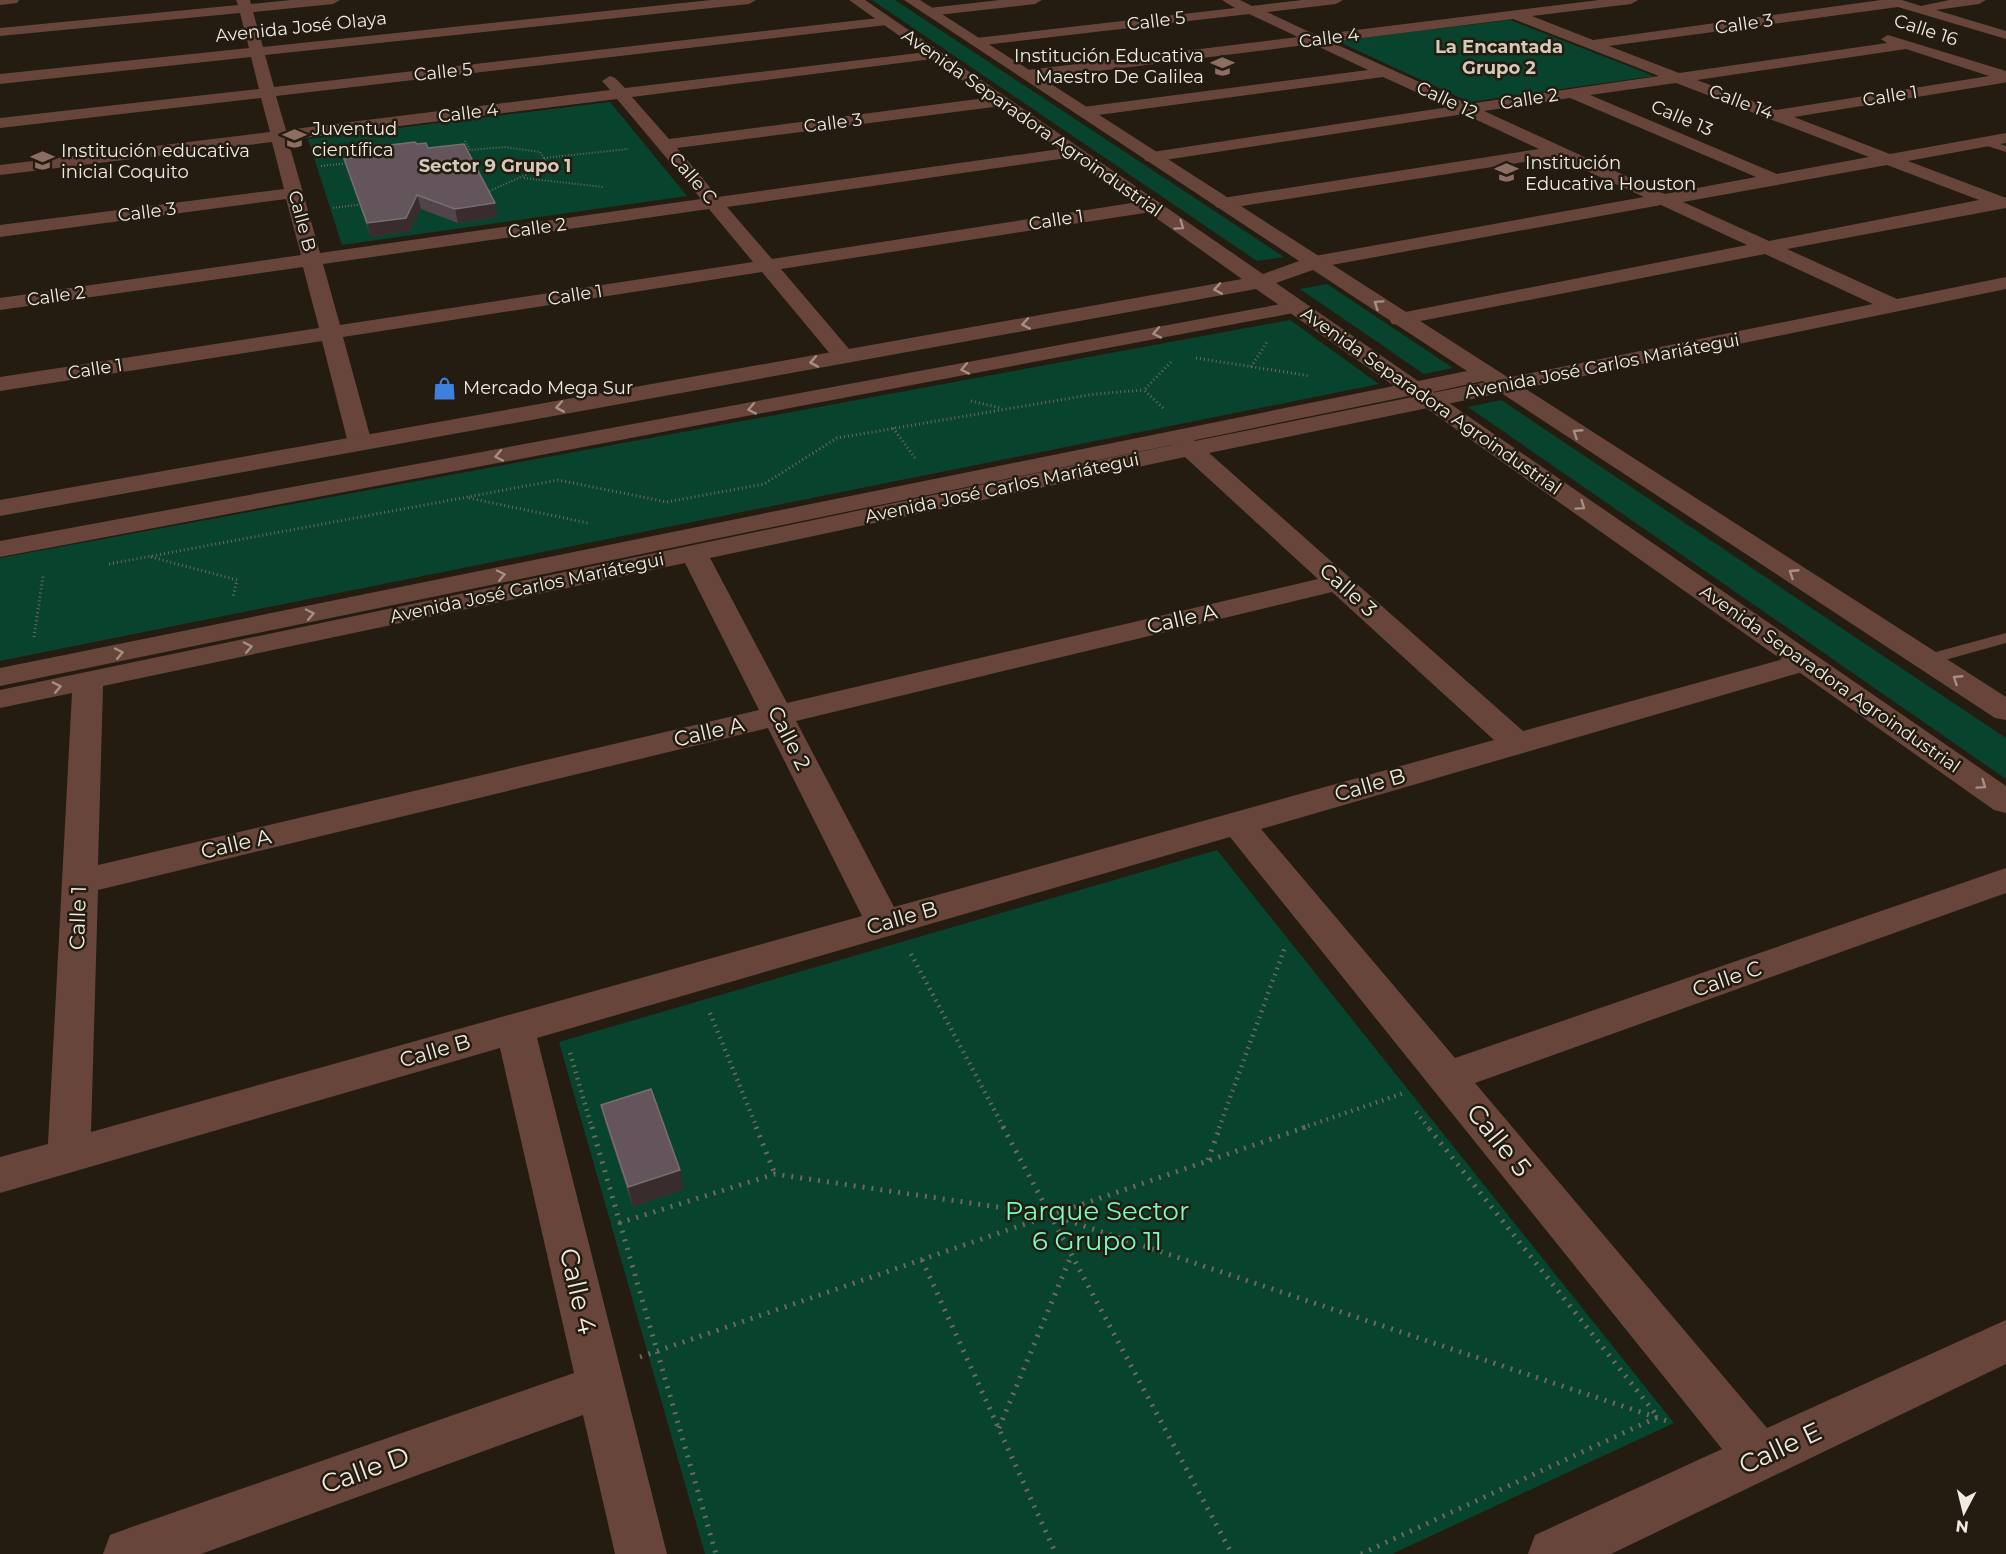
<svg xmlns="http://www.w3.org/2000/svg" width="2006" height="1554" viewBox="0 0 2006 1554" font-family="Montserrat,sans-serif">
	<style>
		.green { fill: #08432e }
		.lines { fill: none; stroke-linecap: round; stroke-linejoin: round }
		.path-far3 { stroke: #6f685d; stroke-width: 2; stroke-dasharray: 1 2; stroke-linecap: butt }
		.path-far2 { stroke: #6f685d; stroke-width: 3; stroke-dasharray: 1 3; stroke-linecap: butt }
		.path-far1 { stroke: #6f685d; stroke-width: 4.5; stroke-dasharray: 1.5 5; stroke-linecap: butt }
		.path { stroke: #6f685d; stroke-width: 5; stroke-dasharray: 2 7; stroke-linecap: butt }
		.service { fill: #68453b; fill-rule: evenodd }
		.minor { fill: #68453b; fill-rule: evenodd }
		.tertiary { fill: #68453b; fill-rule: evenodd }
		.wall { fill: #52444a }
		.shaded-wall { fill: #382c2c }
		.building { fill: #63555b; stroke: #796d70; stroke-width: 1.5 }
		.oneway { stroke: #a58f86 }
		.labels { text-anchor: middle; stroke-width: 5; stroke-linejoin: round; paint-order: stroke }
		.far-street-label { font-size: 18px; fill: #efeae2; stroke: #241c10 }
		.far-neighbourhood-label { font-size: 18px; font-weight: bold; fill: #d4caba; stroke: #241c10 }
		.far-poi-label { font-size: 18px; fill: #efeae2; stroke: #241c10; text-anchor: start }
		.street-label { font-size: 21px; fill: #efeae2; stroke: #241c10 }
		.near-street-label { font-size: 26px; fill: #efeae2; stroke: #241c10 }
		.near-park-label { font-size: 26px; fill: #77fcc4; stroke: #241c10 }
	</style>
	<rect width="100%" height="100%" fill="#241c10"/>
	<g class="green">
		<path d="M872,0H895L1284,257L1257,261Z"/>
		<path d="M1510,20L1654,76L1469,102L1337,41Z"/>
		<path d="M610,102L687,196L342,245L308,139Z"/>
		<path d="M1327,284L1453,368L1424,374L1300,289Z"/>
		<path d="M1290,320L1379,384L0,661V558Z"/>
		<path d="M1501,400L2006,738V779L1468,407Z"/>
		<path d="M1217,850L1674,1423L1392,1554H705L559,1042Z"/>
	</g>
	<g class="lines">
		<g class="path-far3">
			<path d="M465,141L470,150L504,147L540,152L548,165L485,193"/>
			<path d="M544,158L628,149"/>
			<path d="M321,166L349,163"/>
			<path d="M524,178L603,187"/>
			<path d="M333,208L364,204"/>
		</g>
		<g class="path-far2">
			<path d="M1196,358L1310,376"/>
			<path d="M1251,367L1267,342"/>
			<path d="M971,401L1001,408"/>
			<path d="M1163,408L1144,390L1173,360"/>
			<path d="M893,428L915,458"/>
			<path d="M469,498L588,523"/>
			<path d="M151,557L237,580L233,597"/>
			<path d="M109,564L558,480L667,502L764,484L837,438L1095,394L1144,390"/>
			<path d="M34,637L43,576"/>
		</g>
		<g class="path-far1">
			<path d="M911,954L1004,1128"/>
			<path d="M710,1013L757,1128"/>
			<path d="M570,1053L592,1128"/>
			<path d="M1416,1112L1429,1128"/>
			<path d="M1219,1128L1285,947"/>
			<path d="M1302,1128L1404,1093"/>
		</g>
		<g class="path">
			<path d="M592,1127L716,1554"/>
			<path d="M756,1127L775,1174"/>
			<path d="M1003,1127L1232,1554"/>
			<path d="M1208,1160L1220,1127"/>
			<path d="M619,1223L775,1174L1051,1215L1667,1421"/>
			<path d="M922,1260L1056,1554"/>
			<path d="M640,1357L1306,1127"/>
			<path d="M999,1428L1071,1256"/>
			<path d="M1361,1554L1658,1417L1428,1127"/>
		</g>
		<g class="service">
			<path d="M1985,139L2006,146V152L1981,144L1980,142Z"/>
			<path d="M2006,633V643L1927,665L1921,664L1918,660L1921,656Z"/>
		</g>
		<g class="minor">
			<path d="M0,0H19L17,3L0,5Z"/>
			<path d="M236,0H250L251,4L291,0H340L333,4L253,12L263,47L711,0H756L749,4L265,55L274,87L887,17L894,21L887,25L276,96L286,130L610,90L602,81L610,76L615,78L625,88L935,51L940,52L942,55L940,58L632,97L669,139L1001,96L1009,101L1001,106L677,148L718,197L1074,147L1080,148L1083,152L1080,156L1074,157L727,207L772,259L1151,200L1158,202L1160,206L1158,210L1151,212L781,269L855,356L852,361L844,363L836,361L762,272L343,337L372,443L369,448L360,450L351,448L348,443L322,341L0,391V377L319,328L303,267L0,310V298L301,255L286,199L0,237V225L284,189L272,142L0,175V165L270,132L261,98L0,128V118L259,89L251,57L0,84V74L249,48L240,13L0,36V28L238,5ZM617,99L701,199L320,253L288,140ZM709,209L753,262L340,325L323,264Z"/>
			<path d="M1000,0H1042L1035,4L929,16L922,12L929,8Z"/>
			<path d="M1222,0H1240L1252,6L1302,0H1343L1336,4L1267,12L1316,35L1599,0H1638L1631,4L1532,16L1593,40L1881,0H1902L1921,6L1949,0H1986L1979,4L1936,10L2006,31V39L1898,7L1609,46L1679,73L1887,43L1881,39L1888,35L2006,71V82L2003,83L1794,117L1890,154L2006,133V143L1908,161L2006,198V208L1787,249L1897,299L2006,277V289L1209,453L1523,731L1805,653L1816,656L1820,662L1816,668L1261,829L1455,1058L2006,868V893L1475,1083L1767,1428L2006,1320V1364L1611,1554H1528L1535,1535L1722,1449L1230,837L537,1038L667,1554H615L583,1415L201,1554H103L110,1535L129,1528L574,1373L500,1048L0,1193V1157L48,1144L72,693L0,708V690L1172,445L1166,438L1169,433C1181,430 1186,433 1195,441L1873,304L1765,254L1400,325L1392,324L1389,319L1392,314L1400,313L1747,245L1661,205L1315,268L1308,266L1305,262L1308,258L1315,256L1644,197L1556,157L1223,209L1216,207L1214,203L1216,199L1539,149L1464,114L1152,162L1146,161L1143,157L1146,153L1449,107L1383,77L1083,117L1075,112L1083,107L1368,70L1313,44L1027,80L1019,75L1027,70L1298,37L1249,14L976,46L969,42L976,38L1235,8ZM1513,19L1659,76L1468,104L1331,42ZM1906,49L1989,76L1776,110L1697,80ZM1676,83L1869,157L1777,174L1590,95ZM1570,98L1756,177L1665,194L1484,111ZM1887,165L1979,200L1769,241L1683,202ZM1185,457L1318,579L787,703L710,558ZM685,563L759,710L98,865L103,686ZM1332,592L1494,740L894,907L796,721ZM768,728L862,916L91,1132L98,890Z"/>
			<path d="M1297,301L1304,303L1308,307L1304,311L0,557V541Z"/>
		</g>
		<path class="tertiary" d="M849,0H865L1263,274L1299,261L904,0H920L2006,697V720L1995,718L1483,381L1433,392L2006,786V813L1994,810L1409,396L0,686V668L1394,386L1256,289L0,516V500L1242,279ZM1313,270L1467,371L1418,381L1276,283Z"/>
	</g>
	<g class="wall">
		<path d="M417,144L428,148L498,217L458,223L421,209L410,231L371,237L348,172L344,159L384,154L382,146Z"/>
		<path d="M601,1105L684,1189L633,1207L606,1125Z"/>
	</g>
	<g class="shaded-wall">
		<path d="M417,195L421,209L410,231L371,237L367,223Z"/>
		<path d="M495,203L498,217L458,223L455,209Z"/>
		<path d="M680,1170L684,1189L633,1207L628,1187Z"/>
	</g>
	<g class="building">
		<path d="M415,142L417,144L426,143L428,148L464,144L495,203L455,209L417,195L406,218L367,223L344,159L385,154L382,146Z"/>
		<path d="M651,1089L680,1170L628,1187L601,1105Z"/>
	</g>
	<defs><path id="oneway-chevron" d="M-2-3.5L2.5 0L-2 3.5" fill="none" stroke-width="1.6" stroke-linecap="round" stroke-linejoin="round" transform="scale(1.5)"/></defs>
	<g class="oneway">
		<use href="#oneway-chevron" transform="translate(1180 226) rotate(35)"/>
		<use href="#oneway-chevron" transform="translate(1218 289) rotate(170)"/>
		<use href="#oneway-chevron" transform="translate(1378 304) rotate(-146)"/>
		<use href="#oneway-chevron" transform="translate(1026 324) rotate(170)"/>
		<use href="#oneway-chevron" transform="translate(1157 333) rotate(169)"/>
		<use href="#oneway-chevron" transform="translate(814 362) rotate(170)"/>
		<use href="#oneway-chevron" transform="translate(965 369) rotate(169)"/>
		<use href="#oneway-chevron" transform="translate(560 407) rotate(170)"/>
		<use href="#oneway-chevron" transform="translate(752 409) rotate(169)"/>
		<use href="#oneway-chevron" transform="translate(1577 433) rotate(-147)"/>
		<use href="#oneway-chevron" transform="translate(499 456) rotate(169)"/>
		<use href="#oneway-chevron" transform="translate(1581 506) rotate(35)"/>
		<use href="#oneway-chevron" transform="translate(1793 573) rotate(-147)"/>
		<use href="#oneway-chevron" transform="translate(501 575) rotate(-12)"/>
		<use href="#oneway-chevron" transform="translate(310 614) rotate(-12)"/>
		<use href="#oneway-chevron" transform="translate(248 647) rotate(-12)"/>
		<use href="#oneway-chevron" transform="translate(119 653) rotate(-12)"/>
		<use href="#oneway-chevron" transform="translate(1957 679) rotate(-147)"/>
		<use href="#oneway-chevron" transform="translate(57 687) rotate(-12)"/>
		<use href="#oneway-chevron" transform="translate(1982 785) rotate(35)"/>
	</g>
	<defs>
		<symbol id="school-bare" viewBox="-9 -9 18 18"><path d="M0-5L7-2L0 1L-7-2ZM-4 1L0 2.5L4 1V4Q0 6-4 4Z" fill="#8d6e63" stroke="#241c10" stroke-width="2.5" paint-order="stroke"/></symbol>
		<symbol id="university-bare" viewBox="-9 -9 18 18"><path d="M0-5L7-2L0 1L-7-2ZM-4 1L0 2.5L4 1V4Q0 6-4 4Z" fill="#8d6e63" stroke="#241c10" stroke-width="2.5" paint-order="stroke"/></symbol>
		<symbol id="shop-bare" viewBox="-9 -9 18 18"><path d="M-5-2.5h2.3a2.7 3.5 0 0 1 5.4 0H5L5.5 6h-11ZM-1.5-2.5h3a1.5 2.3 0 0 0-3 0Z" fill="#3f7fe0" stroke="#241c10" stroke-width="2.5" paint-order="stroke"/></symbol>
	</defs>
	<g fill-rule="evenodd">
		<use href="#school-bare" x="1206" y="50" width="33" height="33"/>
		<use href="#university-bare" x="278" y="122" width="33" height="33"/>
		<use href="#school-bare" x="26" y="144" width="33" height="33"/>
		<use href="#school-bare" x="1490" y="156" width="33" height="33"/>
		<use href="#shop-bare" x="428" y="372" width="33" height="33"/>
	</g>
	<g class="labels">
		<g class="far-street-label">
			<text transform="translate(1156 21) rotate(-7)" y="6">Calle 5</text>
			<text transform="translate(1744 24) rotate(-8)" y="6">Calle 3</text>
			<text transform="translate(301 27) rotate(-6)" y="6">Avenida José Olaya</text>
			<text transform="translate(1926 30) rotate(18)" y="6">Calle 16</text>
			<text transform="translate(1329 38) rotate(-7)" y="6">Calle 4</text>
			<text transform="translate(443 72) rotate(-6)" y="6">Calle 5</text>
			<text transform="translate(1890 96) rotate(-9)" y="6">Calle 1</text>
			<text transform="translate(1529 99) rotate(-9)" y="6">Calle 2</text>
			<text transform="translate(1447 100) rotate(25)" y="6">Calle 12</text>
			<text transform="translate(1741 102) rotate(21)" y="6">Calle 14</text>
			<text transform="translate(468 113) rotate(-7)" y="6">Calle 4</text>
			<text transform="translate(1682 118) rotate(23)" y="6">Calle 13</text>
			<text transform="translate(833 123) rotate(-7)" y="6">Calle 3</text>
			<text transform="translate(1032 123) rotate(35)" y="6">Avenida Separadora Agroindustrial</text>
			<text transform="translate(693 178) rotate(49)" y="6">Calle C</text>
			<text transform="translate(147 212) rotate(-7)" y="6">Calle 3</text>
			<text transform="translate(1056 220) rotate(-9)" y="6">Calle 1</text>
			<text transform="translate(302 221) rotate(75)" y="6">Calle B</text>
			<text transform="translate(537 228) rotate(-8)" y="6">Calle 2</text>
			<text transform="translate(575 295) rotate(-9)" y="6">Calle 1</text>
			<text transform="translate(56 296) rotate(-8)" y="6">Calle 2</text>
			<text transform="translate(1602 366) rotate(-11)" y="6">Avenida José Carlos Mariátegui</text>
			<text transform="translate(95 369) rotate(-9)" y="6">Calle 1</text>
			<text transform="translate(1431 401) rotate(35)" y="6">Avenida Separadora Agroindustrial</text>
			<text transform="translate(1002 488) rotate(-12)" y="6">Avenida José Carlos Mariátegui</text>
			<text transform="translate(527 588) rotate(-12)" y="6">Avenida José Carlos Mariátegui</text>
			<text transform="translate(1830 679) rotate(35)" y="6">Avenida Separadora Agroindustrial</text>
		</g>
		<g class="far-neighbourhood-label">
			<text x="1499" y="53">La Encantada<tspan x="1499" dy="21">Grupo 2</tspan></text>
			<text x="495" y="172">Sector 9 Grupo 1</text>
		</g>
		<g class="far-poi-label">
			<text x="1204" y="62" text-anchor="end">Institución Educativa<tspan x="1204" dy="21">Maestro De Galilea</tspan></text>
			<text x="312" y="135">Juventud<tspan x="312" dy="21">científica</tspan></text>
			<text x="61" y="157">Institución educativa<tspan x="61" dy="21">inicial Coquito</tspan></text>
			<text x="1525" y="169">Institución<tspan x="1525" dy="21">Educativa Houston</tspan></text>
			<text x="463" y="394">Mercado Mega Sur</text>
		</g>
		<g class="street-label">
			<text transform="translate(1348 590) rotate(42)" y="7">Calle 3</text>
			<text transform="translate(1182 619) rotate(-13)" y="7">Calle A</text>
			<text transform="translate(709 732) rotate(-13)" y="7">Calle A</text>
			<text transform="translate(789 738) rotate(63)" y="7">Calle 2</text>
			<text transform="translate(1370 785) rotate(-16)" y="7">Calle B</text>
			<text transform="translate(236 844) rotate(-13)" y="7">Calle A</text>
			<text transform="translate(78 918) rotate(-88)" y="7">Calle 1</text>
			<text transform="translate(902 918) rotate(-16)" y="7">Calle B</text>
			<text transform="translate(1727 979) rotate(-19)" y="7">Calle C</text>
			<text transform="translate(435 1051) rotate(-16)" y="7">Calle B</text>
		</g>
		<g class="near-street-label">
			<text transform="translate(1499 1140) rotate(51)" y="9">Calle 5</text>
			<text transform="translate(578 1291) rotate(77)" y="9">Calle 4</text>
			<text transform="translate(1780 1448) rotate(-25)" y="9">Calle E</text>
			<text transform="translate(365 1470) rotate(-20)" y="9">Calle D</text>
		</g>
		<g class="near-park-label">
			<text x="1097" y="1220">Parque Sector<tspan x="1097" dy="30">6 Grupo 11</tspan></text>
		</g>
	</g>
	<g transform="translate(1964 1512) rotate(187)" stroke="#241c10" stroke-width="4.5" paint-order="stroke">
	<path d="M0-4.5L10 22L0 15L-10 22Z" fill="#efeae2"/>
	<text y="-9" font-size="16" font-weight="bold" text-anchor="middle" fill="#efeae2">N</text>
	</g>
</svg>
